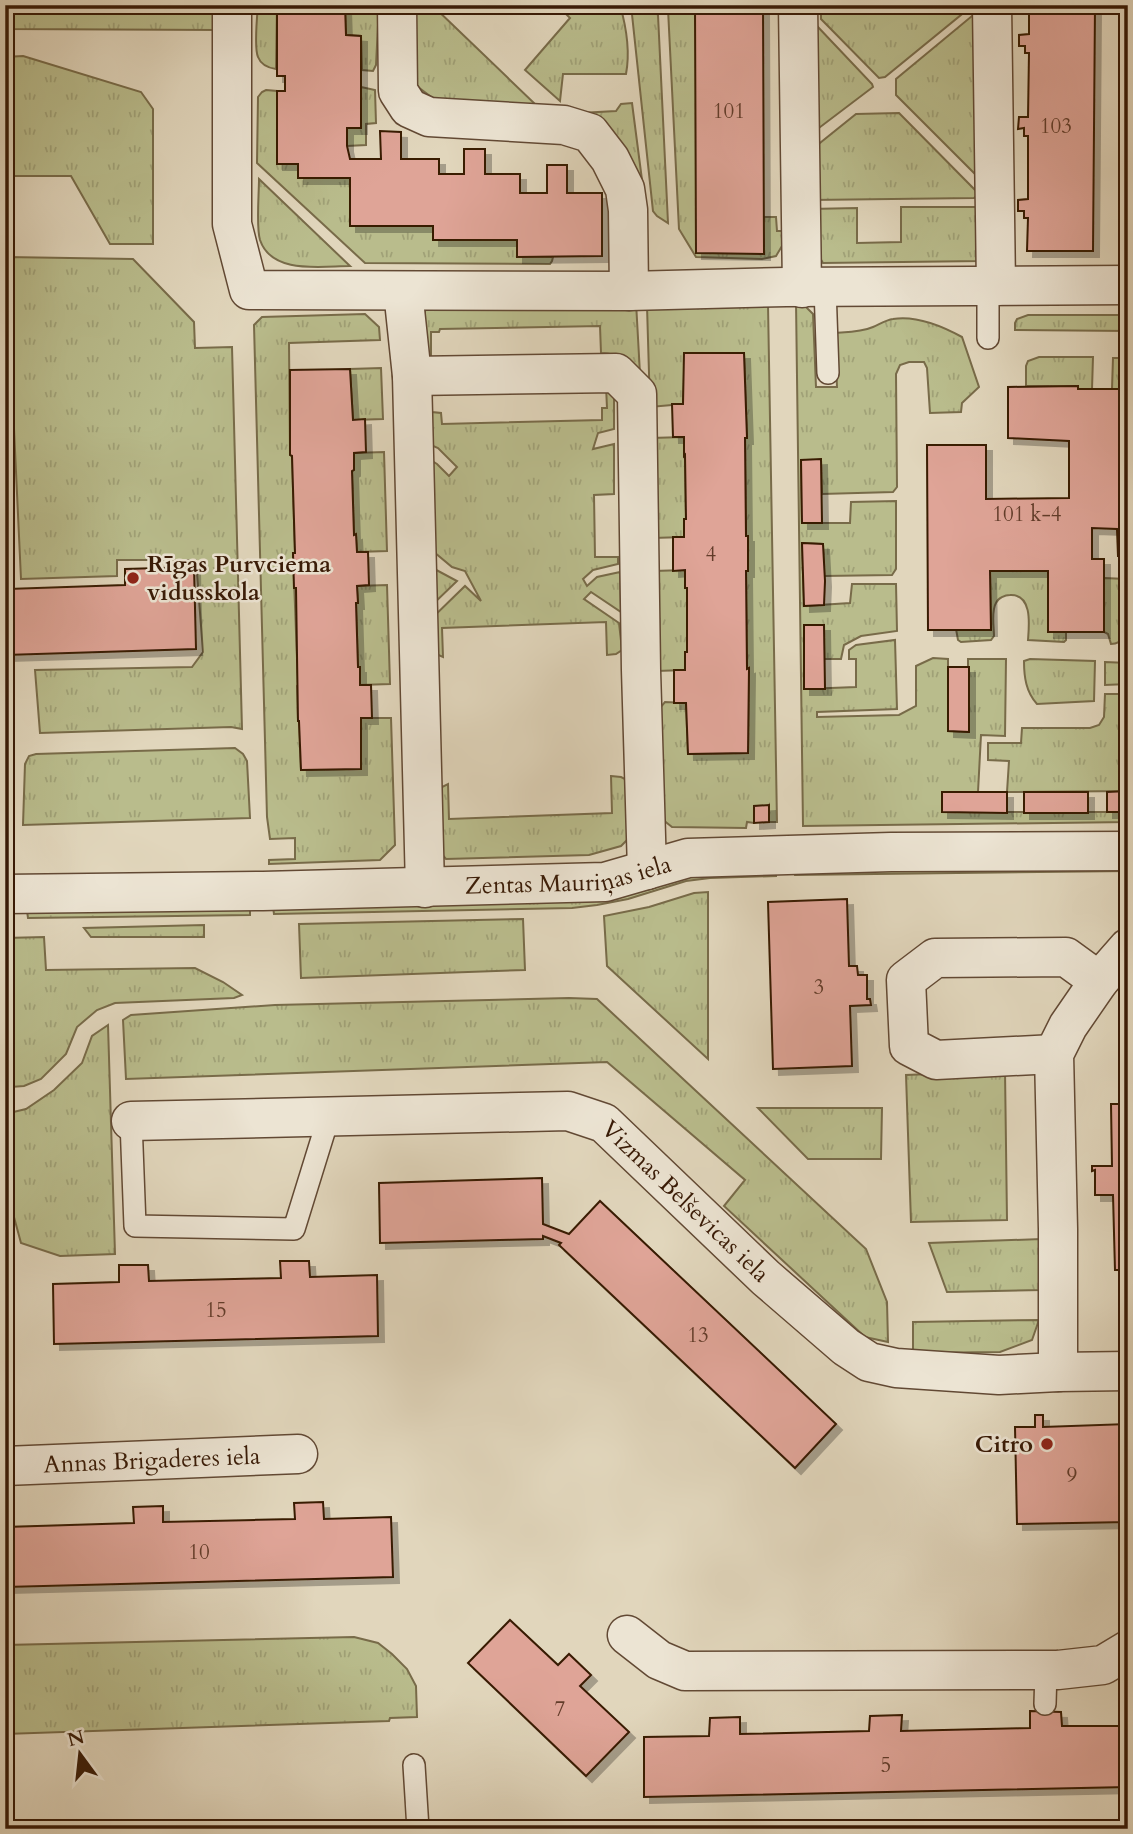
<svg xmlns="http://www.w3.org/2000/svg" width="1133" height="1834" viewBox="0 0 1133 1834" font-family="Cardo,serif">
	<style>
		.grass { fill: url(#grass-tufts); stroke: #786b49; stroke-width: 2 }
		.building { fill: #dfa497; stroke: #381a06; stroke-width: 2; filter: url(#shadow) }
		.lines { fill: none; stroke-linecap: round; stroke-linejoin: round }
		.service-casing { stroke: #624934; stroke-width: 24 }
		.minor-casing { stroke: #624934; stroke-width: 41 }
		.service { stroke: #ece4d3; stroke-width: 21 }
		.minor { stroke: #ece4d3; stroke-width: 38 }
		.poi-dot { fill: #8f2418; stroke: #ece4d3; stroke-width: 2.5 }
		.labels { text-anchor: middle; stroke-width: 5; stroke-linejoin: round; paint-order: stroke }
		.number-label { font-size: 21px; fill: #623c2a }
		.poi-label { font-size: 24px; font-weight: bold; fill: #381a06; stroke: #ece4d3; text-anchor: start }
		.street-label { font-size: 24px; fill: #381a06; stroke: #ece4d3 }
	</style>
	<defs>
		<pattern id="grass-tufts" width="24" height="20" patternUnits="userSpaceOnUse" patternTransform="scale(1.75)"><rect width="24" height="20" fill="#b9bc8c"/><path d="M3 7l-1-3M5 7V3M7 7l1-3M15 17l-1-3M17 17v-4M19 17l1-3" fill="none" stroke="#a0a177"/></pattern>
		<filter id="shadow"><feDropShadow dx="6" dy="6" stdDeviation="0" flood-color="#0004"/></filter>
	</defs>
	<rect width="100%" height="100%" fill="#e1d6bc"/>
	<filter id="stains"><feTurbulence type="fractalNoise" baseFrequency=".00286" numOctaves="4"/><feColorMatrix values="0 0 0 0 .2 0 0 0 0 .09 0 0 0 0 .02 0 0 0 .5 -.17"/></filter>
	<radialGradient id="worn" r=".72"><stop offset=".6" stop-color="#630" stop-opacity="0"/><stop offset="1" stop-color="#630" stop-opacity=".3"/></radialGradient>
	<g class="grass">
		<path d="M5,5H219V30L5,29Z"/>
		<path d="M258,5H277L276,69C269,68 261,65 258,57C254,48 257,17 258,5Z"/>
		<path d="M345,5H379L376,65L373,71L362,70L361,36L346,35Z"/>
		<path d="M409,5H432L535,104L442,105L418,87L409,71Z"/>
		<path d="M557,5H620C626,26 630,53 626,74H563L560,101L525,70L570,18Z"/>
		<path d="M631,5H648L658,15L668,223L657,216L653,211Z"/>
		<path d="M664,5L695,6L763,217H776L777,231H782V246L776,256L762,259L696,257L679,229L668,9Z"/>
		<path d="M821,5H966L967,10L885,77L879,78L821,19Z"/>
		<path d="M978,11L980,179L896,95V79Z"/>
		<path d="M817,26L872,84L873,87L811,134Z"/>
		<path d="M23,56L141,92L153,109V244H110L71,176H5V57Z"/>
		<path d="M361,87L375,90L376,123L366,124V145L347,146V128L361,127Z"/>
		<path d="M266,90L277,91V164H298V178H350L433,226L434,240H517V256L553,257L552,261L550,264L365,263L257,163L258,97L262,92Z"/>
		<path d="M632,103L645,203L581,113L616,111L621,104Z"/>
		<path d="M899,113L979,194L974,198L811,200L810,151L856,114Z"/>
		<path d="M259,179L350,266C322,266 272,275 260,240C256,227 259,195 259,179Z"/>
		<path d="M901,207H983L981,261L823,263L810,241V209L857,208V243L901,242Z"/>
		<path d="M6,257L133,259L194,322L195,348L232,347L242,729L231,727L40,733L35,670L192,667L203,652L196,560H117V576L21,579Z"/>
		<path d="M636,302L640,374C627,359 621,354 601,353L600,326L440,329L439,332H431V358L425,357L423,318L426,308Z"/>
		<path d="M796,302L804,305L813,314L816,387H837L835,333C848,332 861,332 873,327C880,324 886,320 893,319C917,315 942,326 962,337L979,387L962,403L961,412L930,413L927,368L924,362H909L900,365L896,374L897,487L893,492L822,494L821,460H801L802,523H850L851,502L896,501V569L892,575L824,576L823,544L802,543L804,606L850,603L852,584H896L897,631L861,636L844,645L841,659H824V625H804L805,689L856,687V659H849V650L856,645L895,640L897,709L817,712V717L899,715L916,706V666L933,658L948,659V731L968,732V659H1006L1005,736L981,735L978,792H943L942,812H1128V822L803,826Z"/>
		<path d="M768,304L777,822H769V805L754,823L747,822L746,828L672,827L662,819L659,709L665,702L686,703L688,754L748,753L749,669H747L746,571L748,570V536H746L745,438L747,437L744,353H685L683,404L650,407L647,306Z"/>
		<path d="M365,314L379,327L380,340L289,343L290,455L292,456L295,553H293L298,685L297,686L298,720L299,721L301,770L360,769L361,718H391L395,845L380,860L269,864V860L295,859V838L270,839L267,817L254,325L262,317Z"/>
		<path d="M1028,315H1128V331L1015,330V323L1017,319Z"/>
		<path d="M1039,357H1093L1092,389H1078L1077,386H1026V366L1028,361Z"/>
		<path d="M1113,358H1128V389H1112Z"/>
		<path d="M381,368L383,419L353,420L350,369Z"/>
		<path d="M614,384V429L598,433L593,449L614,444V494L594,495L595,557H618V564L593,570L583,579L587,586L597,577L620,572L621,612L591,592L584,599L619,623L622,650L616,654L607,655L606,622L442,628L443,657L436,654L429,621L465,586L481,601L465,571L452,567L428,547L424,456L437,464L449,476L457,467L438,448L424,442L432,388V412L441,413L442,424L602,420V408H607L606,386Z"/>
		<path d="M684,437V455H685L686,519H684V537L653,538L651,438Z"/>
		<path d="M384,452L387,551L357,552L356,535H354L352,471L354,470V453Z"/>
		<path d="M427,565L457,581L429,608Z"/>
		<path d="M685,570V588H687V652L685,670L657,671L654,571Z"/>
		<path d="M990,571H1048L1066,632V640L1064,642L1028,640C1029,626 1033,594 1010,595C1005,595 998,598 996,603C991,611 994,627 994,636L991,640L961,642L958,640L956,629H991Z"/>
		<path d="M1104,578L1126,579L1125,636C1121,642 1117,644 1111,644L1108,634L1104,632Z"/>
		<path d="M387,585L390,684L360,685V668L358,667L356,603H358L357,586Z"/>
		<path d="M1030,659L1095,661L1094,701L1037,704C1026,692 1024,677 1024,661Z"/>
		<path d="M1105,662L1128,663V684L1105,685Z"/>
		<path d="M1105,694H1128V791L1007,792L1009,761L988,760V743H1021L1022,728H1090L1099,725L1104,717Z"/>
		<path d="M235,748L243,754L247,761L250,818L23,825L25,764L29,756L36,754Z"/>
		<path d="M611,776L621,777L627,780L628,839L621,846L589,855L446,859L439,851L435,799L442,787L448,784L449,819L612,813Z"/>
		<path d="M1128,864V871L795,875L794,868Z"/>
		<path d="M776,869V876L710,878L686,881L628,899L597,905L572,908L274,914L273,907Z"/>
		<path d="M708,892V1059L607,966L604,916L649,907L694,893Z"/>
		<path d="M250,907V915L28,918L27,911Z"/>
		<path d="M523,919L525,970L301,978L299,924Z"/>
		<path d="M204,925V937H91L84,928Z"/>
		<path d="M44,937L46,970L195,968L223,982L242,995L234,998L115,1003L97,1010L77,1027L66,1054L41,1079L24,1086L11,1087L5,938Z"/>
		<path d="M569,998L597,999L866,1249L887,1302L888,1342L865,1337L724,1206L745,1180L607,1062L126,1079L123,1020L131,1015L275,1005Z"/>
		<path d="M108,1025L115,1254L60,1256L21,1243L8,1195L9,1113L26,1109L54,1090L82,1063L92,1036Z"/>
		<path d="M1005,1071L1007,1220L911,1222L906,1075Z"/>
		<path d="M758,1108H882L881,1159H808Z"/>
		<path d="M1041,1239V1290L947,1292L929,1243Z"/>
		<path d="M1039,1320L1032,1340L1000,1352L913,1353V1322Z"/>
		<path d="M354,1637L378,1643L392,1654L407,1669L416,1686L417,1717L390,1718L389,1721L5,1734V1645Z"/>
	</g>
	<g class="building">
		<path d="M277,5H345L346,35L361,36V128H347V146L350,159H381L380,131L401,132V159H439V174H464V149H485V174H520V193H547V165H567V193H602V256L517,257V240H433V226H350V178H298V164H277V91H285V76H277Z"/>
		<path d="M695,5H763L764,254L696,253Z"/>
		<path d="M1029,5H1095L1093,251H1027L1028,218H1024V211H1018V200L1028,199V136H1024V128L1018,129L1019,117H1028L1029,53H1025V46H1019V35L1029,34Z"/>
		<path d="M684,353H744L747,438H745L746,536H748V571H746L747,669L749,668L748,753L688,754L686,703H674V670H685V652H687V588H685V570L673,571V537H684V519H686L685,455L684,456V437H673L672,404H683Z"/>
		<path d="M350,369L353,420L365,419L366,452L354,453V470L352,471L354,535L356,534L357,552H368L369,585L357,586L358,603H356L358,667H360V685H371L372,718H361V769L301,770L299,721H298L296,588H294L293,553H295L292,456L290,455V370Z"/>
		<path d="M1078,386V389H1128V556H1118L1117,529L1092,528V559H1104V632H1048V571H990L991,630H928L927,445H986V499L1069,498V441L1008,438V387Z"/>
		<path d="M821,459L822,523H802L801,460Z"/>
		<path d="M5,484L8,589L125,585V569L194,567L196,649L5,655Z"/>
		<path d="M802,543L823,544L825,581L824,605L804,606Z"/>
		<path d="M804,625H824L825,689H804Z"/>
		<path d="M948,667H969V732L948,731Z"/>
		<path d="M1128,791V812H1107V792Z"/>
		<path d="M942,792H1007V813L942,812Z"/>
		<rect x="1024" y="792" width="64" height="21"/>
		<path d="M769,805V822L754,823V806Z"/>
		<path d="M847,899L849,966H857L858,975H867V999H870L871,1005L850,1006L852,1066L773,1069L768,902Z"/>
		<path d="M1111,1104H1128V1270H1115L1113,1195H1095V1170L1092,1171V1166H1112Z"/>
		<path d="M542,1178L543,1224L569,1234L600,1201L836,1424L795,1468L559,1245L561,1243L543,1236V1239L380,1243L379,1183Z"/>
		<path d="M280,1261H309L310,1277L377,1275L378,1336L54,1344L53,1284L119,1282V1265H148L149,1281L281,1278Z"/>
		<path d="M1035,1415H1043V1427L1128,1424V1522L1017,1524L1015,1427H1035Z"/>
		<path d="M323,1502L324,1519L391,1517L393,1577L5,1587V1527L134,1523L133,1507L163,1506V1522L295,1519L294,1503Z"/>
		<path d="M510,1620L558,1665L569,1654L591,1675L580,1686L629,1732L586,1776L468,1663Z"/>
		<path d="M1030,1711L1061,1712L1062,1726H1127L1128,1787L644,1797V1737L709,1736L710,1718L740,1717V1734L869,1731L870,1716L902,1715L901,1731L1030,1728Z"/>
	</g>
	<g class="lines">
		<defs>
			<g id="service">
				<path d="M825,288L828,373"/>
				<path d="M988,338V302L996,286"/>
				<path d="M131,1121L135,1226L294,1229L329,1116"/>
				<path d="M1045,1704L1046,1670"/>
				<path d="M414,1765L418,1829"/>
			</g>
			<g id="minor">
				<path d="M232,5V224L249,290L629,291L786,287L1128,285"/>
				<path d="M397,5L398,91L409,108L429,117L564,125L590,133L610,159L625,189L628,210L629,291"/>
				<path d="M798,5L802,288"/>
				<path d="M992,5L996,286"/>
				<path d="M403,291L412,376L425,888"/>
				<path d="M412,376L616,373L637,394L641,670L647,870"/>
				<path id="s1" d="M5,894L263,891L605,882L688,858L891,852L1128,851"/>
				<path d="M1054,1054L936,1060L909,1046L906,980L935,958L1066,957L1099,981"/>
				<path id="s2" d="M131,1121L568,1111L604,1123L766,1278L846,1347L869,1362L896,1368L999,1375L1058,1372L1128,1371"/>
				<path d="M1058,1372V1229L1054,1054L1068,1026L1099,981L1128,948"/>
				<path id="s3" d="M5,1466L298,1454"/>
				<path d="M627,1635L659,1660L685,1671L1058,1670L1103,1665L1128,1650"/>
			</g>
		</defs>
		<use href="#service" class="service-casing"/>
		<use href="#minor" class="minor-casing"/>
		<use href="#service" class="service"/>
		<use href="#minor" class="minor"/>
	</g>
	<g class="poi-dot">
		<circle cx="133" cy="578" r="7"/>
		<circle cx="1047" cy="1444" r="7"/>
	</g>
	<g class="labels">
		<g class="number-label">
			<text x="729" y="118">101</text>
			<text x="1056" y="133">103</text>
			<text x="1027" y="521">101 k-4</text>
			<text x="711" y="561">4</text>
			<text x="819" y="994">3</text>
			<text x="216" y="1317">15</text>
			<text x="698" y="1342">13</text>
			<text x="1072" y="1482">9</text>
			<text x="199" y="1559">10</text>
			<text x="560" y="1716">7</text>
			<text x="886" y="1772">5</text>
		</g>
		<g class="poi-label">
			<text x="147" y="572">Rīgas Purvciema<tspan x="147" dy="28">vidusskola</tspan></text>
			<text x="1033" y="1452" text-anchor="end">Citro</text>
		</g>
		<g class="street-label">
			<text dy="8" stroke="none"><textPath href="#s1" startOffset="564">Zentas Mauriņas iela</textPath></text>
			<text dy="8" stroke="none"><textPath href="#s2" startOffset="588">Vizmas Belševicas iela</textPath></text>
			<text dy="8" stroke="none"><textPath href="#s3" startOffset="147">Annas Brigaderes iela</textPath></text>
		</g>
	</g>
	<rect width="1133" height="1834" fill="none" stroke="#e1d6bc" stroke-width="28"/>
	<rect x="7" y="7" width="1119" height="1820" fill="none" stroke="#381a06" stroke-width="3.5"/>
	<rect x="14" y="14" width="1105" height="1806" fill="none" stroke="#381a06" stroke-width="2"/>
	<g transform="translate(80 1754) rotate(345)" stroke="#ece4d3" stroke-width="5" paint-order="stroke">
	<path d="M0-5L12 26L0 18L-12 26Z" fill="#381a06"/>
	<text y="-10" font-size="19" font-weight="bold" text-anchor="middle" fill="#381a06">N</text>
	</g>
	<rect width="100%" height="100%" filter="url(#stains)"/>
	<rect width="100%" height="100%" fill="url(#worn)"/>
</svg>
